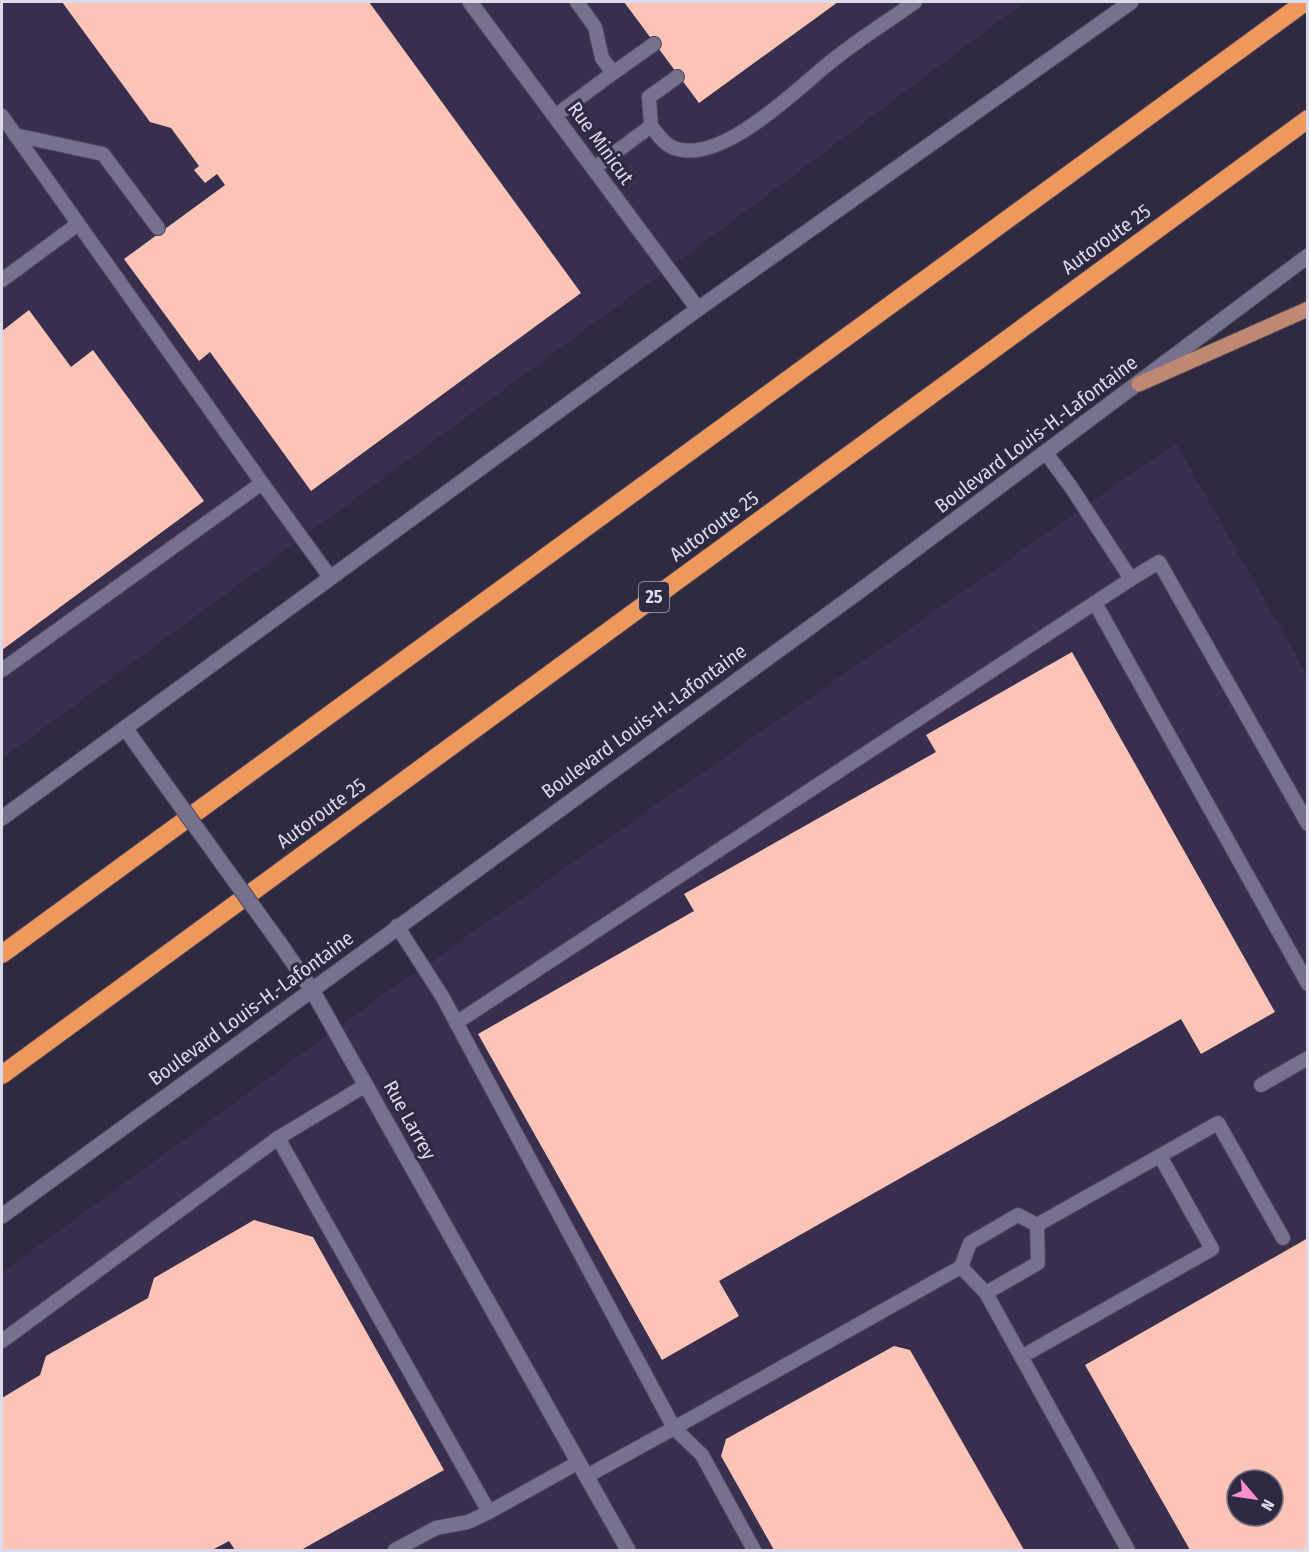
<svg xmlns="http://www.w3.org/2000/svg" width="1309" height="1552" viewBox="0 0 1309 1552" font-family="'Fira Sans Condensed',sans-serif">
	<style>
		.built { fill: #382f4f; fill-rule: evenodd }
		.building { fill: #fcc4b7; fill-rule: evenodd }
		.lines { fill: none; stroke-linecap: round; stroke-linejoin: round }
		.service-casing { stroke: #4b455a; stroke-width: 16 }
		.minor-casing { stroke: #4b455a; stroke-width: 17 }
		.secondary-casing { stroke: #4b455a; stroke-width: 17 }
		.primary-casing { stroke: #4b455a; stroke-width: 17 }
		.motorway-casing { stroke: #4b455a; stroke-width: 20 }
		.service { stroke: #77718e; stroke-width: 14 }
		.minor { stroke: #77718e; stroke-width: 15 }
		.secondary { stroke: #77718e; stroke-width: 15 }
		.primary { stroke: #bf8870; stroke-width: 15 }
		.motorway { stroke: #ef985c; stroke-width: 18 }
		.minor-bridge-casing { stroke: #4b455a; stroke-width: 17; stroke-linecap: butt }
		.minor-bridge { stroke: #77718e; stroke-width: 15 }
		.labels { text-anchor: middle; stroke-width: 6; stroke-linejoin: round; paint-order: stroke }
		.shield { fill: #2f2942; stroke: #a9a5b8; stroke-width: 1.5 }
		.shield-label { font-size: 18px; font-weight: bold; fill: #dddaea }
		.street-label { font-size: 20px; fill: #dddaea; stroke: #2f2942 }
	</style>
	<rect width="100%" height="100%" fill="#2f2942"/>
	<g class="built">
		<path d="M2,2H1025L744,213L2,759Z"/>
		<path d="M1176,443L1307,675V1550H2V1272L378,998ZM1237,1480H1273V1516H1237Z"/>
	</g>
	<g class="building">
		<path d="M62,2H369L581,293L311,491L210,352L199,361L124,259L225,185L217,174L205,183L194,170L199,166L171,128L150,122Z"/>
		<path d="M624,2H838L699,103Z"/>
		<path d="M29,310L71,367L93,350L204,501L2,650V331Z"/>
		<path d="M1072,652L1275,1012L1201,1054L1181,1019L719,1281L739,1316L662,1360L478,1034L694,911L684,894L936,752L926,735Z"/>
		<path d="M254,1220L313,1237L444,1470L301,1550H235L229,1541L212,1550H2V1398L40,1375L46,1356L148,1298L154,1278Z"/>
		<path d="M1308,1238V1550H1190L1085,1365ZM1237,1480H1273V1516H1237Z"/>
		<path d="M894,1346L910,1350L1024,1550H774L721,1456L726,1439Z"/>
	</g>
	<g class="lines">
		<defs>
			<g id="service">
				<path d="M613,73L654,44"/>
				<path d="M2,116L262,483"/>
				<path d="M555,116L613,73L602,58L595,27L577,2"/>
				<path d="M651,126L649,97L677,77"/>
				<path d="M15,135L103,154L158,228"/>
				<path d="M593,169L651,126C658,134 663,144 674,148C719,165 791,95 822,69C851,44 884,24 915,2"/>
				<path d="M2,280L78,224"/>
				<path d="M1131,579L1159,562L1308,824"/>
				<path d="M1095,603L1308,984"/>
				<path d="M2,670L262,483L330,577"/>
				<path d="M397,926L442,996L674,1428L587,1476"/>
				<path d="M456,1023L1131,579L1071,487L1046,453"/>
				<path d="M366,1085L278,1138L489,1512L579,1462"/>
				<path d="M1261,1085L1308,1058"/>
				<path d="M961,1267L986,1293L1038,1263L1037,1225"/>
				<path d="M986,1293L1128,1550"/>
				<path d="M2,1341L278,1138"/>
				<path d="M1021,1357L1212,1249L1160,1156"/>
				<path d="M395,1550L436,1528L468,1522L489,1512"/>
				<path d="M754,1550L702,1455L674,1428L961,1267L970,1243L1018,1215L1037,1225L1218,1123L1283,1238"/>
			</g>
			<g id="minor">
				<path d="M470,2L698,309"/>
				<path d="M125,728L152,766"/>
				<path d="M283,948L312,990L628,1550"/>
			</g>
			<g id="secondary">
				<path d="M2,818L698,309L1131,2"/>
				<path d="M2,1216L857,593L1308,256"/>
			</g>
			<path id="primary" d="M1139,384L1308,309"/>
			<g id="motorway">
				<path d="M2,954L1305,2"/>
				<path d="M2,1075L1308,119"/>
			</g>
		</defs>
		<use href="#service" class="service-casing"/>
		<use href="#minor" class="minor-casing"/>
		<use href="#secondary" class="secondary-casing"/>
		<use href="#primary" class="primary-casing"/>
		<use href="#motorway" class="motorway-casing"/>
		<use href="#service" class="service"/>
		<use href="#minor" class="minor"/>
		<use href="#secondary" class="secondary"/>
		<use href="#primary" class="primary"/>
		<use href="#motorway" class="motorway"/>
		<defs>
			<path id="minor-bridge" d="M152,766L283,948"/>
		</defs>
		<use href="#minor-bridge" class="minor-bridge-casing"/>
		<use href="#minor-bridge" class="minor-bridge"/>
	</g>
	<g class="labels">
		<rect class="shield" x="639" y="582" width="30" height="30" rx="4.5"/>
		<g class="shield-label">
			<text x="654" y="603">25</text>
		</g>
		<g class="street-label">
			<text transform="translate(601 143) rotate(54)" y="7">Rue Minicut</text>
			<text transform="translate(1106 239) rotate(-36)" y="7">Autoroute 25</text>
			<text transform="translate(1036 434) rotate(-37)" y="7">Boulevard Louis-H.-Lafontaine</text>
			<text transform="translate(714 526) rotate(-36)" y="7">Autoroute 25</text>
			<text transform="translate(644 721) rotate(-36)" y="7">Boulevard Louis-H.-Lafontaine</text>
			<text transform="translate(321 813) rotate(-36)" y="7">Autoroute 25</text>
			<text transform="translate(251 1008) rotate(-36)" y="7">Boulevard Louis-H.-Lafontaine</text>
			<text transform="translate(410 1120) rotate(61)" y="7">Rue Larrey</text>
		</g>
	</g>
	<rect width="1309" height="1552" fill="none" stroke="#dddaea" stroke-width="6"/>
	<g transform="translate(1255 1498) rotate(119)"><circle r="28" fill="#2f2942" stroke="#757085" stroke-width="1.5"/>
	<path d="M0-4.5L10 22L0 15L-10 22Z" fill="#f890cb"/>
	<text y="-9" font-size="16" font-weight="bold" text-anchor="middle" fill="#dddaea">N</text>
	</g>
</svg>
